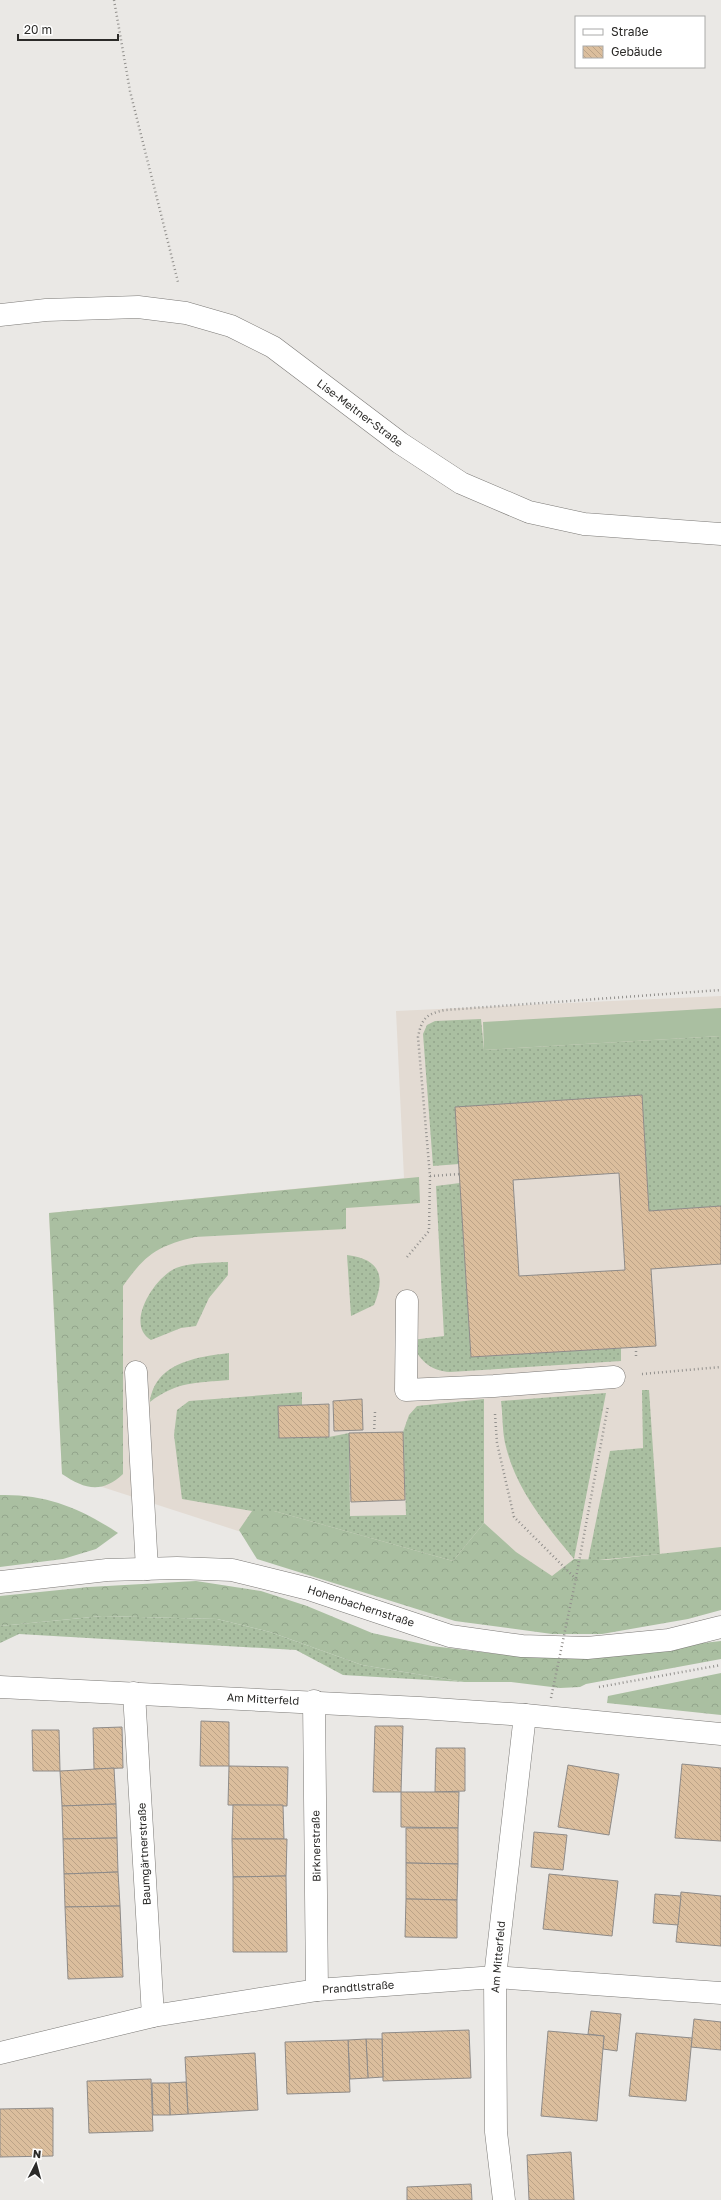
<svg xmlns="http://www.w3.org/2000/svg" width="721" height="2200" viewBox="0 0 721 2200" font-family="'Golos Text',sans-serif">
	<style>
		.built { fill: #e3dbd3 }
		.grass { fill: url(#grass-dots) }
		.forest { fill: url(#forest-crowns) }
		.pitch { fill: #aabfa1 }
		.building { fill: url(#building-back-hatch); stroke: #8e8b89; fill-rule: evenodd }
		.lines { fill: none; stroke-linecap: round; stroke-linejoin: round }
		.minor-casing { stroke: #7b7976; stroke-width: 23 }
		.path { stroke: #92908d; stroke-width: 2.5; stroke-dasharray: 1 3; stroke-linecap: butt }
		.minor { stroke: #fff; stroke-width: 22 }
		.path-bridge { stroke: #92908d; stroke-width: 2.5; stroke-dasharray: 1 3; stroke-linecap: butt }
		.labels { text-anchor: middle; stroke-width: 3; stroke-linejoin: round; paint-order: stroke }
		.street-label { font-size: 11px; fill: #2b2a28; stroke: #fff }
	</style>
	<defs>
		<pattern id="grass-dots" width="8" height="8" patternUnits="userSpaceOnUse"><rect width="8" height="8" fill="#aabfa1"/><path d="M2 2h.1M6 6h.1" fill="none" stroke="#92a48b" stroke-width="1.8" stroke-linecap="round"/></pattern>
		<pattern id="forest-crowns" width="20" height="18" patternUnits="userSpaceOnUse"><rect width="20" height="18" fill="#aabfa1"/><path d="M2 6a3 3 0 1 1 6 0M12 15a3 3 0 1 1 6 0" fill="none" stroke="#92a48b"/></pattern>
		<pattern id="building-back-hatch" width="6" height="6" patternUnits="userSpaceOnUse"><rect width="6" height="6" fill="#dbbe9d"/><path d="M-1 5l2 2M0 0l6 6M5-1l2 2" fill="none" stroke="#bca387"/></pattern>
	</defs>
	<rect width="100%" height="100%" fill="#eae8e5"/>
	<path class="built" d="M721,996V1577L583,1601L331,1561L62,1474L49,1213L404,1178L396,1011Z"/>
	<g class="grass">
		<path d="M481,1019L484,1050L721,1036V1206L649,1211L642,1096L459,1164L433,1166L423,1034L427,1025L435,1021Z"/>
		<path d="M460,1183L471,1357L621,1348V1361L450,1372C430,1371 417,1359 412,1340L444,1336L436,1186Z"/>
		<path d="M347,1255C380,1259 386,1276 374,1305L351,1316Z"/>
		<path d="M228,1262V1275L209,1298L196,1326L181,1328L151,1340C124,1324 155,1277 176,1268C192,1262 212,1263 228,1262Z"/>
		<path d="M229,1353V1380C197,1383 177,1381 150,1402C155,1362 198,1357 229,1353Z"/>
		<path d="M642,1390H649L660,1554L588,1561L610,1451L643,1448Z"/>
		<path d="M302,1392V1405L278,1406L279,1438L329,1437L349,1433L350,1516L406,1515L403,1432L409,1415L417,1406L484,1399V1523L453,1561L274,1511H252L182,1499L174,1435L177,1410L189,1401Z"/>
		<path d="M606,1393L574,1559C546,1525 517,1491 506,1447C502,1433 503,1416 501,1401Z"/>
		<path d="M102,1616L217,1619L270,1632L362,1665L464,1682L343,1675L296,1650L19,1634L0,1643V1626Z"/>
	</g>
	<g class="forest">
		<path d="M419,1177L420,1203L346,1208V1229L195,1237C157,1246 145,1255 123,1286V1474C102,1494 84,1489 62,1474L49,1213Z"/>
		<path d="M0,1495C46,1494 80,1508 118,1533L96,1549L63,1559L0,1567Z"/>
		<path d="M252,1511H274L453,1561L484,1523L516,1552L552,1576L574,1559L606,1560L721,1547V1610L688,1619L602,1634H552L455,1621L257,1559L239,1530Z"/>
		<path d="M196,1581L261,1591L307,1606L372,1633L432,1646L498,1654L546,1658L588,1656L721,1641V1659L586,1684L580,1687L560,1688L511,1682H464L362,1665L270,1632L217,1619L102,1616L0,1626V1596L89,1587Z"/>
		<path d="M721,1673V1715L607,1703L608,1696Z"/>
	</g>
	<path class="pitch" d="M721,1008V1036L484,1050L483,1022Z"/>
	<g class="building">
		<path d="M642,1095L649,1211L721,1206V1264L651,1269L656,1346L471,1357L455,1107ZM619,1173L625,1270L519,1276L513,1180Z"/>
		<path d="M362,1399L363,1430L334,1431L333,1401Z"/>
		<path d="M329,1404V1437L279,1438L278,1406Z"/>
		<path d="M403,1432L405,1500L351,1502L349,1433Z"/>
		<path d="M201,1721L229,1722V1766H200Z"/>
		<path d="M375,1726H403L401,1792H373Z"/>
		<path d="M122,1727L123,1768L94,1769L93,1728Z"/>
		<path d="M32,1730H59L60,1771H33Z"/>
		<path d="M436,1748H465V1791L435,1792Z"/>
		<path d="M682,1764L721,1768V1841L675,1838Z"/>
		<path d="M568,1765L619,1774L609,1835L558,1827Z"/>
		<path d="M229,1766L288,1767L287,1806L228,1805Z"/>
		<path d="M114,1768L116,1804L62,1806L60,1771Z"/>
		<path d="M401,1792H459L458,1828L401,1827Z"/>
		<path d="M116,1804L117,1838L63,1839L62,1806Z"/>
		<path d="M233,1805H283L284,1839H232Z"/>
		<path d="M406,1828H458V1864L406,1863Z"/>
		<path d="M534,1832L567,1835L563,1870L531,1867Z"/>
		<path d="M117,1838L118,1872L64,1874L63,1839Z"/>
		<path d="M232,1839H287L286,1876L233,1877Z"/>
		<path d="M406,1863L458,1864L457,1900L406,1899Z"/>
		<path d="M118,1872L120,1906L65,1907L64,1874Z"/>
		<path d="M549,1874L618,1881L612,1936L543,1929Z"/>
		<path d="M286,1876L287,1952H233V1877Z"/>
		<path d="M681,1892L721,1896V1946L676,1942Z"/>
		<path d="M655,1894L681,1896L678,1925L653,1923Z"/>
		<path d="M406,1899L457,1900V1938L405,1937Z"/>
		<path d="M120,1906L123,1977L68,1979L65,1907Z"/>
		<path d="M591,2011L621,2014L617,2051L603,2049L604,2036L588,2034Z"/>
		<path d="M694,2019L721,2022V2050L691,2047Z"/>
		<path d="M469,2030L471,2078L383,2081L382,2033Z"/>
		<path d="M548,2031L604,2036L597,2121L541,2116Z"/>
		<path d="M636,2033L692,2038L686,2101L629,2096Z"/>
		<path d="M366,2039H382L383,2077L368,2078Z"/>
		<path d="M366,2039L368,2078L350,2079L348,2040Z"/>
		<path d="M348,2040L350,2092L287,2094L285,2042Z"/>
		<path d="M255,2053L258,2110L188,2114L185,2057Z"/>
		<path d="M151,2079L153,2131L89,2133L87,2081Z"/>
		<path d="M186,2082L188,2114L170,2115L169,2083Z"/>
		<path d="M152,2083H169L170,2115H153Z"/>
		<path d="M53,2108V2156L0,2157V2109Z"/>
		<path d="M571,2152L574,2200H529L527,2155Z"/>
		<path d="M471,2184L472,2200H407V2187Z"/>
	</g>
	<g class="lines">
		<defs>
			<g id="minor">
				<path d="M0,315L46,310L138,307L186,313L231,326L273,347L400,443L461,483L529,512L584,524L721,534"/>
				<path d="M407,1301L406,1390L494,1386L614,1377"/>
				<path d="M136,1372L147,1569"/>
				<path d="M0,1582L107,1570L177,1568L232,1570L309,1589L450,1636L522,1646L587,1648L669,1640L721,1627"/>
				<path d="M0,1687L420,1708L525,1715L721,1734"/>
				<path d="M134,1693L153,2016"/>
				<path d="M314,1701L317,1990"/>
				<path d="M0,2053L153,2016L317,1990L495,1977L721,1993"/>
				<path d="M504,2200L496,2132L495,1977L525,1715"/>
			</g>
		</defs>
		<use href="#minor" class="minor-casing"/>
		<g class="path">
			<path d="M114,0L130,91L178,282"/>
			<path d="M430,1176L460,1174"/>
			<path d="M407,1257L429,1231L430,1176L418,1037C422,1018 426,1014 445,1010L721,990"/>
			<path d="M636,1347V1359"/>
			<path d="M642,1374L721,1367"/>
			<path d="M495,1414L497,1443L514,1517L575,1578"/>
			<path d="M374,1433L375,1412"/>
			<path d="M576,1578L608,1406"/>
			<path d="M599,1687L721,1665"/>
		</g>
		<use href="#minor" class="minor"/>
		<path class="path-bridge" d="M551,1698L576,1578"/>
	</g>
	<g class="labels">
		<g class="street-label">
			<text transform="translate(360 413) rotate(37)" y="4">Lise-Meitner-Straße</text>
			<text transform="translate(361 1606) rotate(18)" y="4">Hohenbachernstraße</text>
			<text transform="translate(263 1699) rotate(3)" y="4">Am Mitterfeld</text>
			<text transform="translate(316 1846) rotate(-91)" y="4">Birknerstraße</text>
			<text transform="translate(144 1854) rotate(-93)" y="4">Baumgärtnerstraße</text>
			<text transform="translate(498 1957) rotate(-85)" y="4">Am Mitterfeld</text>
			<text transform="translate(358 1987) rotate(-4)" y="4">Prandtlstraße</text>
		</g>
	</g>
	<rect x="575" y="16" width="130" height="52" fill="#ffffff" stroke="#aaaaa9"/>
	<rect x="583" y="29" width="20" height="6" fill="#ffffff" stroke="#aaaaa9"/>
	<text x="611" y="36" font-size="12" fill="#2b2a28">Straße</text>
	<rect x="583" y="46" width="20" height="12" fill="url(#building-back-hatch)" stroke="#aaaaa9"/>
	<text x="611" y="56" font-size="12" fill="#2b2a28">Gebäude</text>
	<g transform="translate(36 2164) rotate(6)" stroke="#ffffff" stroke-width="3" paint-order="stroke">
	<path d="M0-3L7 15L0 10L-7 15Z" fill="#2b2a28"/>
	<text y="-6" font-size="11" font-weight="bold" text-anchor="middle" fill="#2b2a28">N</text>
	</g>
	<path d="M18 34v6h100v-6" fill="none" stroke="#2b2a28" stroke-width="2"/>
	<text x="24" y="34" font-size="12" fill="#2b2a28" stroke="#ffffff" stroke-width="3" paint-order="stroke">20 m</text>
</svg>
